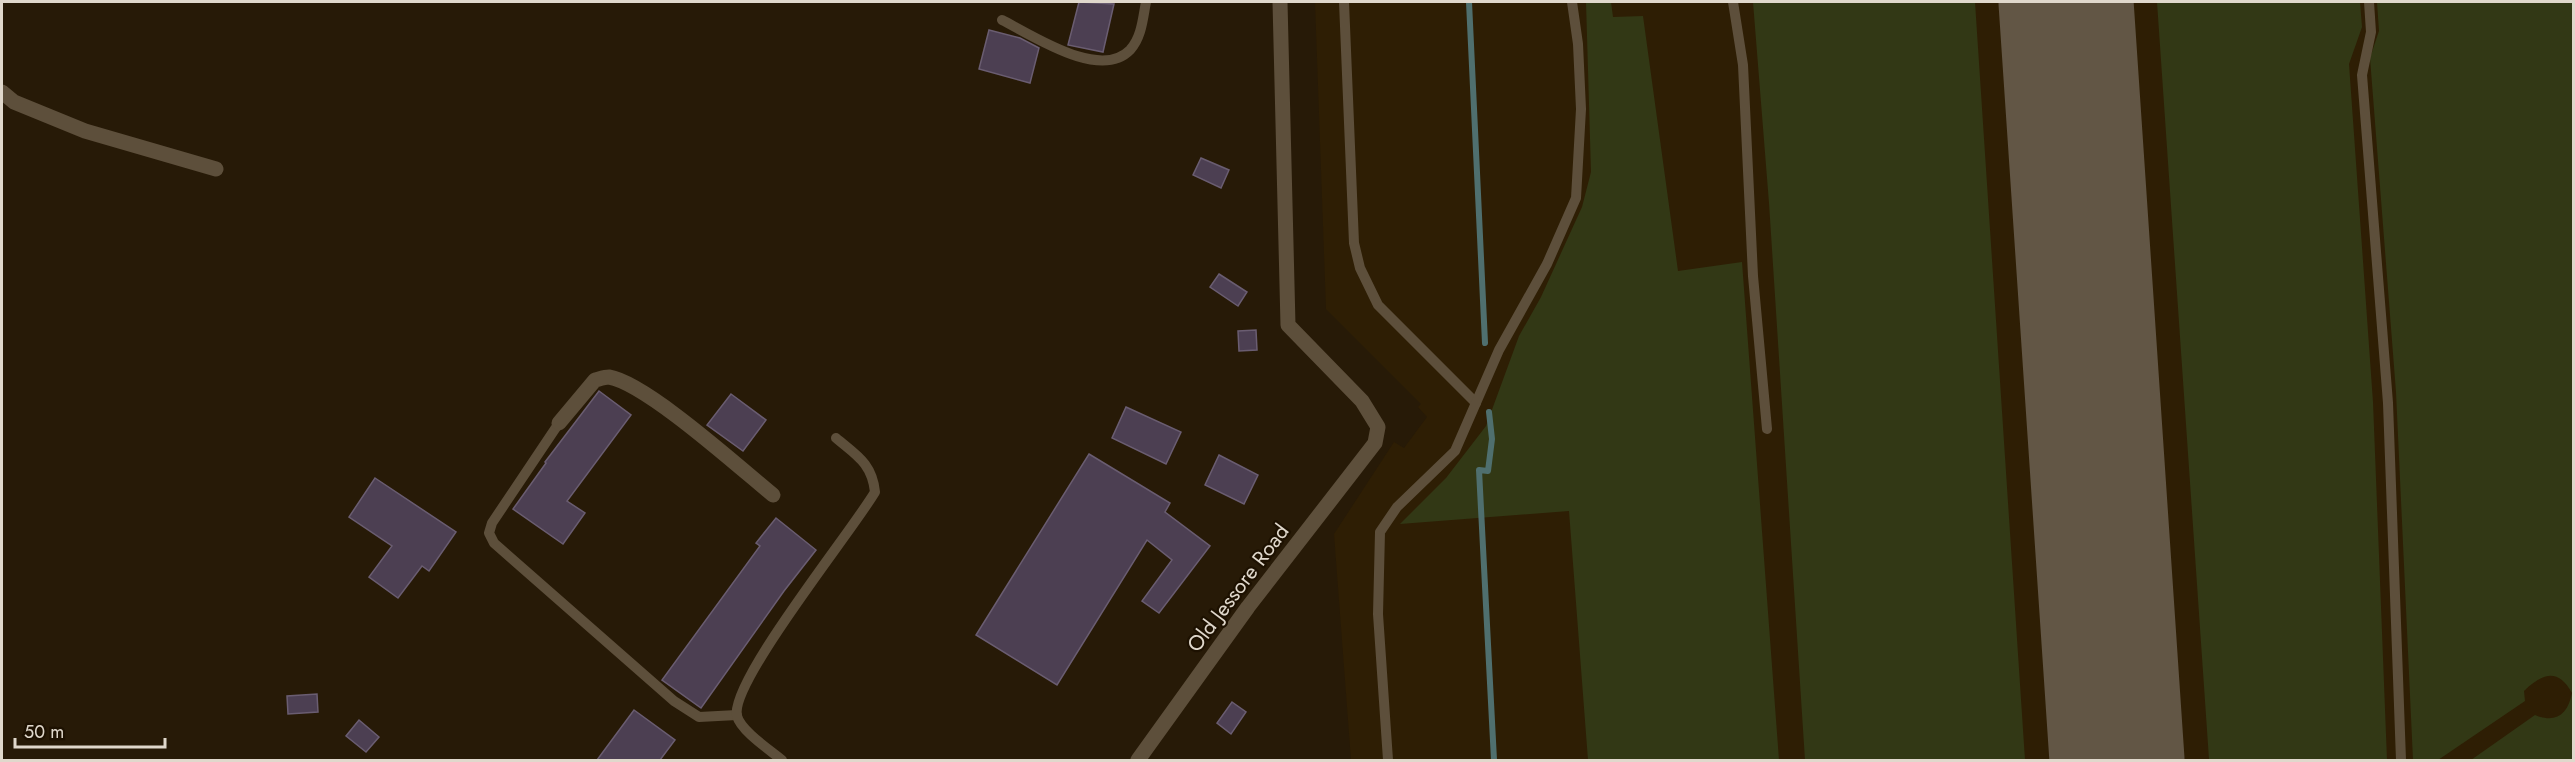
<svg xmlns="http://www.w3.org/2000/svg" width="2575" height="762" viewBox="0 0 2575 762" font-family="Jost,sans-serif">
	<style>
		.built { fill: #2e1e04 }
		.green { fill: #323815 }
		.lines { fill: none; stroke-linecap: round; stroke-linejoin: round }
		.stream { stroke: #4f6f6e; stroke-width: 6 }
		.runway { stroke: #625645; stroke-width: 135 }
		.building { fill: #4c3f52; stroke: #6a5d71; stroke-width: 1.5 }
		.service { stroke: #5d4f3b; stroke-width: 10 }
		.minor { stroke: #5d4f3b; stroke-width: 15 }
		.tertiary { stroke: #5d4f3b; stroke-width: 15 }
		.labels { text-anchor: middle; stroke-width: 4.5; stroke-linejoin: round; paint-order: stroke }
		.street-label { font-size: 21px; fill: #e0d8cc; stroke: #1d1101 }
	</style>
	<rect width="100%" height="100%" fill="#271a07"/>
	<path class="built" d="M1315,2H2573V760H1351L1334,534L1394,442L1404,448L1427,417L1418,407L1421,404L1326,309Z"/>
	<g class="green">
		<path d="M1586,2H1611L1613,17L1643,16L1678,271L1742,262L1779,760H1588L1569,511L1400,524L1446,478L1486,426L1519,336L1541,297L1582,207L1591,172Z"/>
		<path d="M1753,2H1975L2025,760H1805L1769,203Z"/>
		<path d="M2157,2H2360L2362,27L2349,64L2373,402L2387,760L2209,759Z"/>
		<path d="M2377,2H2573V760H2471L2535,715C2556,724 2568,714 2572,693C2558,668 2543,673 2524,691L2525,701L2438,760H2413L2396,392L2370,58L2379,31Z"/>
	</g>
	<g class="lines">
		<g class="stream">
			<path d="M1469,2L1485,343"/>
			<path d="M1489,412L1492,439L1488,471L1479,470L1494,760"/>
		</g>
		<path class="runway" d="M2066,2L2117,760"/>
	</g>
	<g class="building">
		<path d="M1079,2L1114,4L1103,52L1068,45Z"/>
		<path d="M989,30L1020,38L1039,48L1030,83L979,69Z"/>
		<path d="M1201,158L1229,170L1221,188L1193,175Z"/>
		<path d="M1219,274L1247,292L1238,306L1210,287Z"/>
		<path d="M1256,330L1257,350L1239,351L1238,331Z"/>
		<path d="M599,391L631,415L567,501L585,513L563,544L513,509L546,463L545,462Z"/>
		<path d="M731,394L766,420L743,451L707,425Z"/>
		<path d="M1126,407L1181,432L1166,464L1112,438Z"/>
		<path d="M1089,454L1170,503L1165,512L1210,546L1159,613L1142,601L1172,560L1147,540L1057,685L976,635Z"/>
		<path d="M1219,455L1258,475L1244,504L1205,485Z"/>
		<path d="M375,478L456,532L429,571L422,566L398,598L369,577L392,546L349,517Z"/>
		<path d="M776,518L816,550L784,591L701,708L662,680L760,546L756,543Z"/>
		<path d="M317,694L318,712L288,714L287,696Z"/>
		<path d="M1232,702L1246,712L1231,734L1217,723Z"/>
		<path d="M634,710L675,740L660,760H597Z"/>
		<path d="M359,720L379,737L366,752L346,736Z"/>
	</g>
	<g class="lines">
		<g class="service">
			<path d="M1344,2L1354,243L1360,268L1378,305L1476,403"/>
			<path d="M1733,2L1743,65L1753,276L1767,429"/>
			<path d="M2369,2L2371,32L2362,75L2388,403L2401,760"/>
			<path d="M1002,20C1032,35 1100,81 1130,50C1142,37 1143,17 1146,2"/>
			<path d="M559,423L492,523L489,533L494,543L674,701L699,717L737,715"/>
			<path d="M782,760C770,750 741,731 737,716C729,683 853,530 875,492C872,463 856,455 836,438"/>
			<path d="M1388,760L1378,614L1380,532L1397,507L1455,451L1499,350L1547,264L1576,198L1581,109L1578,44L1572,2"/>
		</g>
		<g class="minor">
			<path d="M2,92L14,102L85,131L216,169"/>
			<path d="M559,423L595,380C599,379 605,377 609,377C646,383 740,468 773,495"/>
		</g>
		<path class="tertiary" d="M1138,760L1248,607L1375,443L1378,427L1362,401L1288,325L1280,2"/>
	</g>
	<g class="labels">
		<g class="street-label">
			<text transform="translate(1238 588) rotate(-53)" y="7">Old Jessore Road</text>
		</g>
	</g>
	<rect width="2575" height="762" fill="none" stroke="#e0d8cc" stroke-width="6"/>
	<path d="M15 738v9h150v-9" fill="none" stroke="#e0d8cc" stroke-width="3"/>
	<text x="24" y="738" font-size="18" fill="#e0d8cc" stroke="#1d1101" stroke-width="4.5" paint-order="stroke">50 m</text>
</svg>
